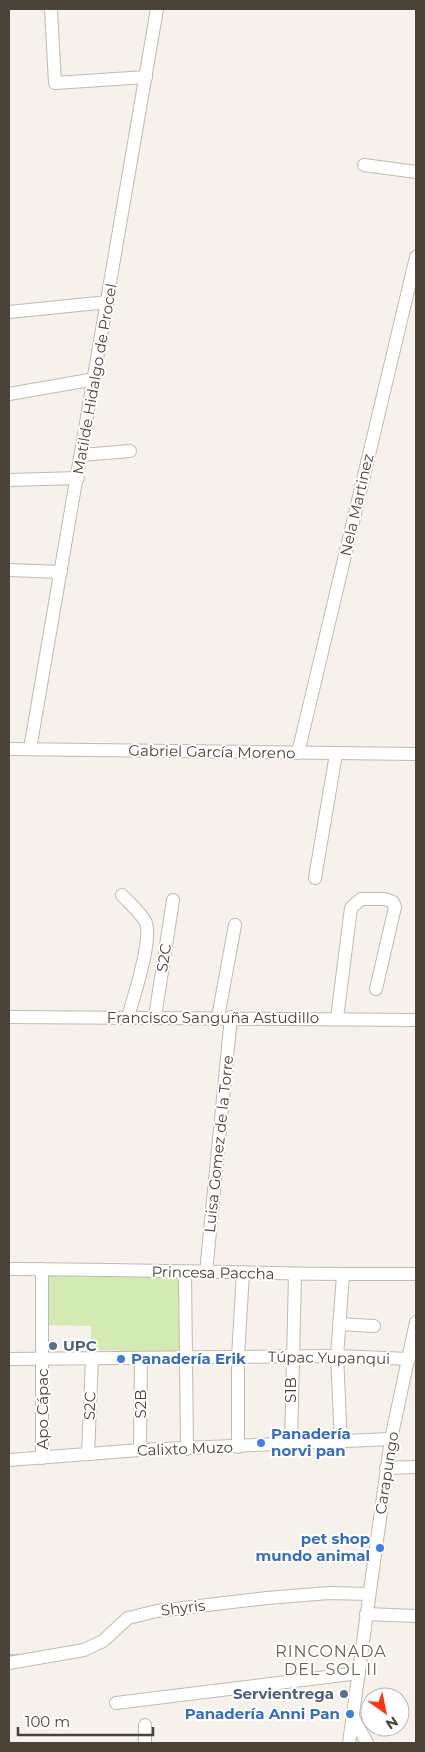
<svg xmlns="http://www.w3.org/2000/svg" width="425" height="1752" viewBox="0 0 425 1752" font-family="Montserrat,sans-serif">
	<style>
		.green { fill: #d3ebb3 }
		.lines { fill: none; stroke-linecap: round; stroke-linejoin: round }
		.stream { stroke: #a7d6f3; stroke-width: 2.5 }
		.minor-casing { stroke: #c2baad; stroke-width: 14 }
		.minor { stroke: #fff; stroke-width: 12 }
		.service-dot { fill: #5c6f8a; stroke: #fff; stroke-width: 2 }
		.shop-dot { fill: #3f7fe0; stroke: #fff; stroke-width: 2 }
		.labels { text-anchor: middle; stroke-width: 4; stroke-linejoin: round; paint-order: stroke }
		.street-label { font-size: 15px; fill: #4b4338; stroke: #fff }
		.service-label { font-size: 15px; font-weight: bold; fill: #4e5e75; stroke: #fff; text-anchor: start }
		.shop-label { font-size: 15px; font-weight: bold; fill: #366cbe; stroke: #fff; text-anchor: start }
		.neighbourhood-label { font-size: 16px; letter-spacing: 1px; fill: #6e604f; stroke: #fff }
	</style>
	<rect width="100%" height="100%" fill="#f6f2eb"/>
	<path class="green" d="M47,1274L181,1276L179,1352L91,1350V1326L46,1325Z"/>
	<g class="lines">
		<path class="stream" d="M9,1655H21"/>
		<defs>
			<g id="minor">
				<path d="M51,9L55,83L146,77"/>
				<path d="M364,165L416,172"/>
				<path d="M9,312L108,302"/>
				<path d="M9,394L95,379"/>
				<path d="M82,455L130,451"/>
				<path d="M9,480L78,478"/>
				<path d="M9,570L61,572"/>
				<path d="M9,749L416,754"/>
				<path d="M30,749L157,9"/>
				<path d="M298,753L416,257"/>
				<path d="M315,878L336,754"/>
				<path d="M122,895C129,903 140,912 145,921C154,937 133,999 128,1017"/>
				<path d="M9,1017L416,1020"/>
				<path d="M155,1017L173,900"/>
				<path d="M218,1017L235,925"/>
				<path d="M337,1018L351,908L361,899H385L393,902L395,907L376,989"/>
				<path d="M9,1269C145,1269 280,1275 416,1274"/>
				<path d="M185,1272L187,1449"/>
				<path d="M206,1272L231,1017"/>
				<path d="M339,1324L374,1326"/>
				<path d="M9,1359L337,1356L409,1359"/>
				<path d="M341,1442L337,1356L343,1275"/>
				<path d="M291,1445L295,1275"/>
				<path d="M238,1447V1357L243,1272"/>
				<path d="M140,1450L141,1358"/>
				<path d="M88,1454L92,1358"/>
				<path d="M42,1458V1269"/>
				<path d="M9,1460L140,1450L391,1439"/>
				<path d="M386,1468L416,1467"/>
				<path d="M366,1614L416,1616"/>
				<path d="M9,1663L84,1650L103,1641L128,1618L157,1611L267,1598L329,1593L369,1594"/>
				<path d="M116,1703L359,1673"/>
				<path d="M354,1719L367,1743"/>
				<path d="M145,1725V1743"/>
				<path d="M349,1743L391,1439L416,1322"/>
			</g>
		</defs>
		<use href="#minor" class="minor-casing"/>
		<use href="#minor" class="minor"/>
	</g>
	<g class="service-dot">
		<circle cx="53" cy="1346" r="5"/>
		<circle cx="344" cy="1694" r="5"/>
	</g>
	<g class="shop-dot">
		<circle cx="121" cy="1359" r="5"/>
		<circle cx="261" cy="1443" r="5"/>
		<circle cx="380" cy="1548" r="5"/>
		<circle cx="350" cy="1714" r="5"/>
	</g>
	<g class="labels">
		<g class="street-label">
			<text transform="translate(95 379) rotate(-80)" y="5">Matilde Hidalgo de Procel</text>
			<text transform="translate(357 505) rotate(-77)" y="5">Nela Martinez</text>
			<text transform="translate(212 752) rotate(1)" y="5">Gabriel García Moreno</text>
			<text transform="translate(164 958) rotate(-81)" y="5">S2C</text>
			<text x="213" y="1023">Francisco Sanguña Astudillo</text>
			<text transform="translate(219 1144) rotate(-84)" y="5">Luisa Gomez de la Torre</text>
			<text transform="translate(213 1273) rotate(1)" y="5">Princesa Paccha</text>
			<text transform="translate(329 1358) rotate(1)" y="5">Túpac Yupanqui</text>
			<text transform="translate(291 1390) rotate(-90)" y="5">S1B</text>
			<text transform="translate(141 1404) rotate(-90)" y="5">S2B</text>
			<text transform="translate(90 1406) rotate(-88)" y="5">S2C</text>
			<text transform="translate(43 1409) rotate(-90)" y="5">Apo Cápac</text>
			<text transform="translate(185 1449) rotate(-2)" y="5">Calixto Muzo</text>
			<text transform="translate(387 1473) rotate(-81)" y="5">Carapungo</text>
			<text transform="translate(183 1608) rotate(-7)" y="5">Shyris</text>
		</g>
		<g class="service-label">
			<text x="63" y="1351">UPC</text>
			<text x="334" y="1699" text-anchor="end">Servientrega</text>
		</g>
		<g class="shop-label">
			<text x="131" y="1364">Panadería Erik</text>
			<text x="271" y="1439">Panadería<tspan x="271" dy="17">norvi pan</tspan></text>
			<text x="370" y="1544" text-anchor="end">pet shop<tspan x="370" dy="17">mundo animal</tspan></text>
			<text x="340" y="1719" text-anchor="end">Panadería Anni Pan</text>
		</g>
		<g class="neighbourhood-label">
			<text x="331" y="1657">RINCONADA<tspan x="331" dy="18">DEL SOL II</tspan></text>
		</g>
	</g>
	<rect width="425" height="1752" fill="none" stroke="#4b4338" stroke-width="20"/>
	<g transform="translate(385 1712) rotate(147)"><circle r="24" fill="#ffffff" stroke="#b7b4af"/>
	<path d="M0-4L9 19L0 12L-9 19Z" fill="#ff3419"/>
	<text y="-8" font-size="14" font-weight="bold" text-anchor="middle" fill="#4b4338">N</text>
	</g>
	<path d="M18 1727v8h135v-8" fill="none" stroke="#4b4338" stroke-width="2.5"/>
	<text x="25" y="1727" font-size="15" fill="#4b4338" stroke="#ffffff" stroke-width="4" paint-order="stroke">100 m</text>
</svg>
